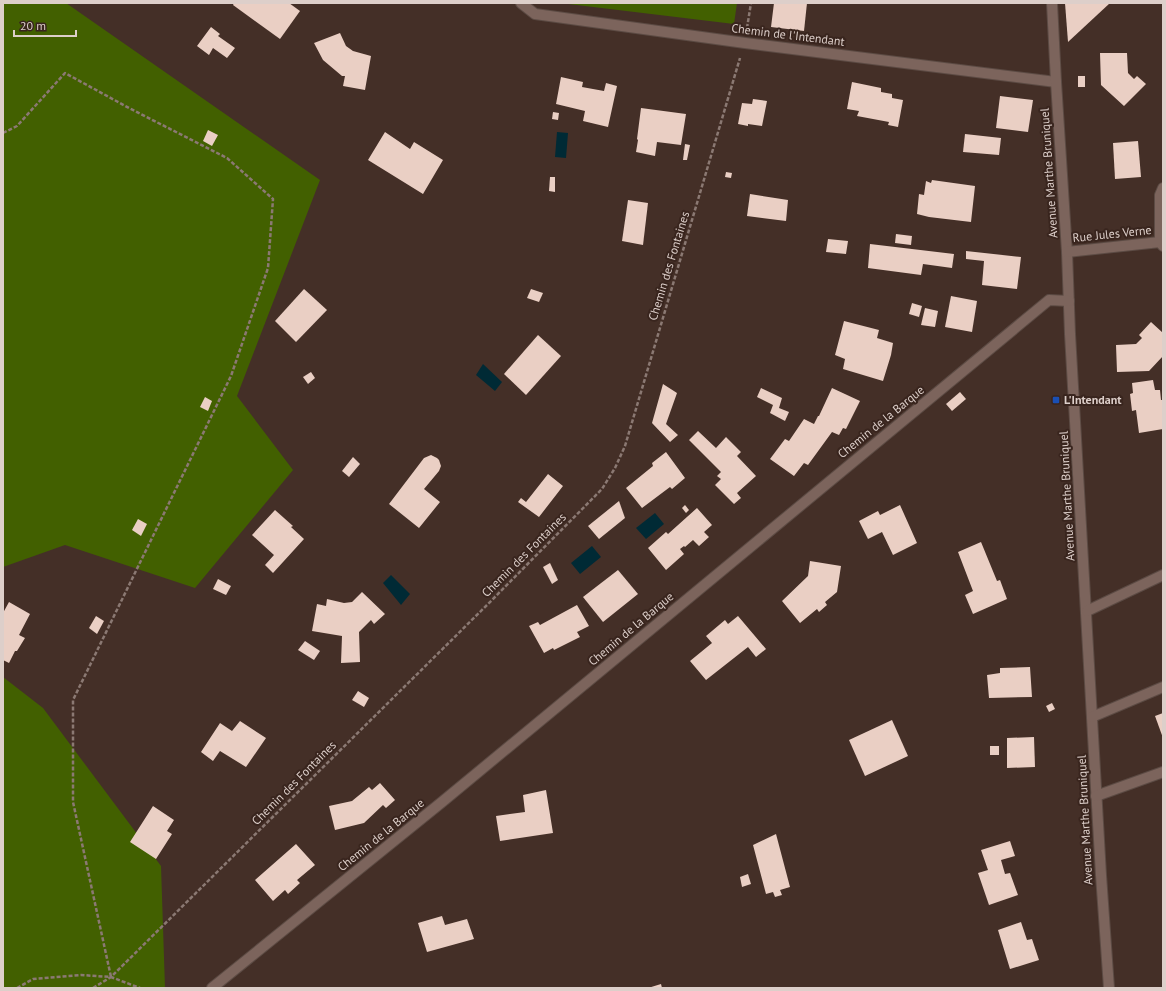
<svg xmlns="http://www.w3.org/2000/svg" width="1166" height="991" viewBox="0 0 1166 991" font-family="'PT Sans',sans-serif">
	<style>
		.green { fill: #426000 }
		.water { fill: #002a35 }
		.building { fill: #eacfc4 }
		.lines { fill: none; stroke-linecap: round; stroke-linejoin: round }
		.minor-casing { stroke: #5c4b44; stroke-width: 12 }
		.path { stroke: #8b7973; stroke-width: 2.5; stroke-dasharray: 4 2; stroke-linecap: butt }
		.minor { stroke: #7c645c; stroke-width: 10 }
		.transit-dot { fill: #1a4fb4; stroke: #39251e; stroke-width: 1.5 }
		.labels { text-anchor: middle; stroke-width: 4; stroke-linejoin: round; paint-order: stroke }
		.street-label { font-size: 12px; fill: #ddcfca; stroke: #39251e }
		.poi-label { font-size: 12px; font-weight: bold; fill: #ddcfca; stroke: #39251e; text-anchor: start }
	</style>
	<rect width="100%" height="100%" fill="#442f27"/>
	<g class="green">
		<path d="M3,3H66L320,180L237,396L293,470L195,588L65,545L3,567Z"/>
		<path d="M560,3H737L734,24Z"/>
		<path d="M3,677L43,708L161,866L165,988H3Z"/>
	</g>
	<g class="water">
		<path d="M557,132L568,133L566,158L555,157Z"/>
		<path d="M483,364L502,382L495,391L476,375Z"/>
		<path d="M655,513L664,524L646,539L636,528Z"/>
		<path d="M592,546L601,557L580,574L571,563Z"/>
		<path d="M391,575L410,594L401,605L383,583Z"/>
	</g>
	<g class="building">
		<path d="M234,3H289L300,11L280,39L233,5Z"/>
		<path d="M774,3H807L804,31L771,27Z"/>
		<path d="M1065,3H1110L1068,42Z"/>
		<path d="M211,27L220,34L218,36L235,48L227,58L213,48L209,55L197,46Z"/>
		<path d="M340,33L346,46L353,51L371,56L365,90L343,86L345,76H342L323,60L314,43Z"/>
		<path d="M1100,53H1127L1128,73L1134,79L1137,76L1146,84L1124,106L1101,85Z"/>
		<rect x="1078" y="76" width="7" height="11"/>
		<path d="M561,77L583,82L582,87L604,91L606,83L617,86L608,127L583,121L585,111L556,104Z"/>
		<path d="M852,82L881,88V92L892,94V98L903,100L898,127L888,125L889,122L857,116L859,111L847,109Z"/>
		<path d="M1000,96L1033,100L1028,132L996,128Z"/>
		<path d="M753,99L767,101L762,126L748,124V126L738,124L742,103L752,104Z"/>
		<path d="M641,108L686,114L681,145L657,142L655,156L636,152L638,140L637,139Z"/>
		<path d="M553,112L559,113L558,120L552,119Z"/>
		<path d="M208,130L218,135L212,146L203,141Z"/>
		<path d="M385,132L410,149L414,142L443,160L423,194L368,160Z"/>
		<path d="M965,134L1001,138L999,155L963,152Z"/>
		<path d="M1138,141L1141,177L1115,179L1113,143Z"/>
		<path d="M685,144L690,145L687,160H683Z"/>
		<path d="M726,172L732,173L731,178L725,177Z"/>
		<path d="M550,177H555V192L549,191Z"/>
		<path d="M932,180L975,186L971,222L929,217L917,214L919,194L924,195L926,181L931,183Z"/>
		<path d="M750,194L788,200L786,221L747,216Z"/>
		<path d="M628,200L648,203L643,245L622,241Z"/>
		<path d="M896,234L912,236L911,245L895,243Z"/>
		<path d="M828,239L848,241L846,254L826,252Z"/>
		<path d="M870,244L954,254L952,268L923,264L921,275L868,268Z"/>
		<path d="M966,251L1021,257L1017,289L982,285L984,261L966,259Z"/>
		<path d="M304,289L327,310L296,342L275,321Z"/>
		<path d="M531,289L543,293L539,302L527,298Z"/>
		<path d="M951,296L977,301L972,332L945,327Z"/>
		<path d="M912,303L922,306L919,317L909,314Z"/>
		<path d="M925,308L938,311L935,327L921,325Z"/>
		<path d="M844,321L879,330L877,338L893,343L891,355L883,381L843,369L845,359L835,355Z"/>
		<path d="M1151,322L1163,333V356L1149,371L1117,372L1116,345L1136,344L1142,338L1139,335Z"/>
		<path d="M538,335L561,356L526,395L504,374Z"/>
		<path d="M311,372L315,378L308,384L303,377Z"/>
		<path d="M1153,380L1155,390H1160L1161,400H1163V429L1139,433L1136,410L1132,411L1130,394L1133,393L1132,383Z"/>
		<path d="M663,384L677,393L666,424L678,435L670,442L652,423Z"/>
		<path d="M761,388L782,398L779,408L789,412L785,421L770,413L773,405L757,397Z"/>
		<path d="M832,388L860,401L846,429L843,428L839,435L832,432L808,465L804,463L794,476L770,459L785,439L789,441L804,419L814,424L818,416H819Z"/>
		<path d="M960,392L966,399L952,411L946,404Z"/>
		<path d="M205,397L212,401L208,411L200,407Z"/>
		<path d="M698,431L716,448L726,437L741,452L737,456L756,476L737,493L741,498L734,504L715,485L721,479L717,476L721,472L689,440Z"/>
		<path d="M666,452L685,478L672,489L670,487L642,508L626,488L653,466L652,463Z"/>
		<path d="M431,455L437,458L439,460L441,466L439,471L424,489L440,502L419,528L389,504L424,458Z"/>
		<path d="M353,457L360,464L349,477L342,471Z"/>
		<path d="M548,474L563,486L539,517L518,502L521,498L526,502Z"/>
		<path d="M619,501L625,518L599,539L588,526Z"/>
		<path d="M685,505L689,510L686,513L682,508Z"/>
		<path d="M900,505L917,543L893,555L882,532L868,539L859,521L878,511L880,515Z"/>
		<path d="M697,508L712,525L704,532L709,537L699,546L693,540L685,547L684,546L680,549L684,554L666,570L648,548L666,532L668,534Z"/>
		<path d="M275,510L293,526L291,527L304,539L273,573L265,565L274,555L252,535Z"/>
		<path d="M138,519L147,524L141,536L132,530Z"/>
		<path d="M981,542L997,581L1000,580L1007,599L973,614L965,595L973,591L958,552Z"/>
		<path d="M810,561L841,566L837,592L825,602L827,605L819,612L817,609L800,623L782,601L808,576Z"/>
		<path d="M550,563L558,580L552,584L543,567Z"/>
		<path d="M618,570L638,594L603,622L583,597Z"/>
		<path d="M218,579L231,586L226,595L213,589Z"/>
		<path d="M362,592L385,614L374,624L371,620L359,632L360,662L341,663L342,636L312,631L317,604L326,606L327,599L344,603L352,602Z"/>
		<path d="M9,602L30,614L19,635L25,638L17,651H15L9,663L3,660V613Z"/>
		<path d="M577,605L589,626L577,632L580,637L554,650L553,648L544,653L529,626L538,622L540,625Z"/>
		<path d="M96,616L104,621L97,634L89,628Z"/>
		<path d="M738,616L766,649L756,657L748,647L706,680L690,661L712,643L706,636L725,620L728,624Z"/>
		<path d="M305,641L320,651L314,660L298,650Z"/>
		<path d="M1030,667L1032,697L989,698L987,675L1000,673V668Z"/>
		<path d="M358,691L369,698L364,707L352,700Z"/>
		<path d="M1052,703L1055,709L1049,712L1046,706Z"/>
		<path d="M1163,713V738L1155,716Z"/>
		<path d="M892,720L908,756L865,776L849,740Z"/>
		<path d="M240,721L266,738L246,767L220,751L213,761L201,752L220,723L232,731Z"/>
		<path d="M1034,737L1035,767L1007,768V738Z"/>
		<rect x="990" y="746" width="9" height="9"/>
		<path d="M380,783L395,800L386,808L383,805L364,823L335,830L329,806L352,801L369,787L372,790Z"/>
		<path d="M546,790L553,833L500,841L496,816L525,812L523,795Z"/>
		<path d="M153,806L174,820L167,831L172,834L156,859L130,842Z"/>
		<path d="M776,834L790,887L780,890L782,895L775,897L773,892L766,894L753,845Z"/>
		<path d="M1010,841L1015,856L1001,860L1005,874L1010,873L1018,895L989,905L978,873L988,870L981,850Z"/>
		<path d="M296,844L315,865L297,880L300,883L288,894L285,890L273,901L255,880Z"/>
		<path d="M748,874L751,884L742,887L740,877Z"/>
		<path d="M442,916L445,925L467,919L474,939L427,952L418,923Z"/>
		<path d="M1021,922L1027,940L1032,939L1039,960L1010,969L998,930Z"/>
		<path d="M661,984L662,988H648Z"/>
	</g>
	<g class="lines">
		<defs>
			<g id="minor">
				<path d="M521,3L535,14L745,43L1056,82"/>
				<path d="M1052,3L1056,82L1067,252L1070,334L1101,875L1109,988"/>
				<path d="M1163,188L1160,195V242L1163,246"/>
				<path d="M1067,252L1160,242"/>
				<path d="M1087,611L1163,575"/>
				<path d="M1092,717L1163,687"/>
				<path d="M1096,796L1163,772"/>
				<path d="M212,988L442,802L1049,300L1069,301"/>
			</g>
		</defs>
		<use href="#minor" class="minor-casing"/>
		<g class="path">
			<path d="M747,28L751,3"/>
			<path d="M3,133L17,126L65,73L129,108L227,158L273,199L268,268L231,376L73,700V802L111,977"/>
			<path d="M17,988L33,979L81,975L111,977L140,988"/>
			<path d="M93,988L111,977L488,604L602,489L615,468L625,446L740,58"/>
		</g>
		<use href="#minor" class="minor"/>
	</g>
	<rect class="transit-dot" x="1052" y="396" width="8" height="8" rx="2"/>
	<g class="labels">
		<g class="street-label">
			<text transform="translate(788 35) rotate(7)" y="4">Chemin de l'Intendant</text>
			<text transform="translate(1049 173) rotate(-94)" y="4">Avenue Marthe Bruniquel</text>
			<text transform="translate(1112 234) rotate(-6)" y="4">Rue Jules Verne</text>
			<text transform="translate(669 266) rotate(-73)" y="4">Chemin des Fontaines</text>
			<text transform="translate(881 422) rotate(-39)" y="4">Chemin de la Barque</text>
			<text transform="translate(1067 496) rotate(-93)" y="4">Avenue Marthe Bruniquel</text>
			<text transform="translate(524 555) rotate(-45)" y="4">Chemin des Fontaines</text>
			<text transform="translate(631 629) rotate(-40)" y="4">Chemin de la Barque</text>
			<text transform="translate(294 783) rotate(-45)" y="4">Chemin des Fontaines</text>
			<text transform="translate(1085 820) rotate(-93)" y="4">Avenue Marthe Bruniquel</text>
			<text transform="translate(381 835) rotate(-39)" y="4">Chemin de la Barque</text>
		</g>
		<g class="poi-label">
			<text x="1064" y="404">L'Intendant</text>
		</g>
	</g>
	<rect width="1166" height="991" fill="none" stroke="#ddcfca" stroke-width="8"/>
	<path d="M14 30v6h62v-6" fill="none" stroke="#ddcfca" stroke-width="2"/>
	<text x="20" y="30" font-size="12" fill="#ddcfca" stroke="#39251e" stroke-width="3" paint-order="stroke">20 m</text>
</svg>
